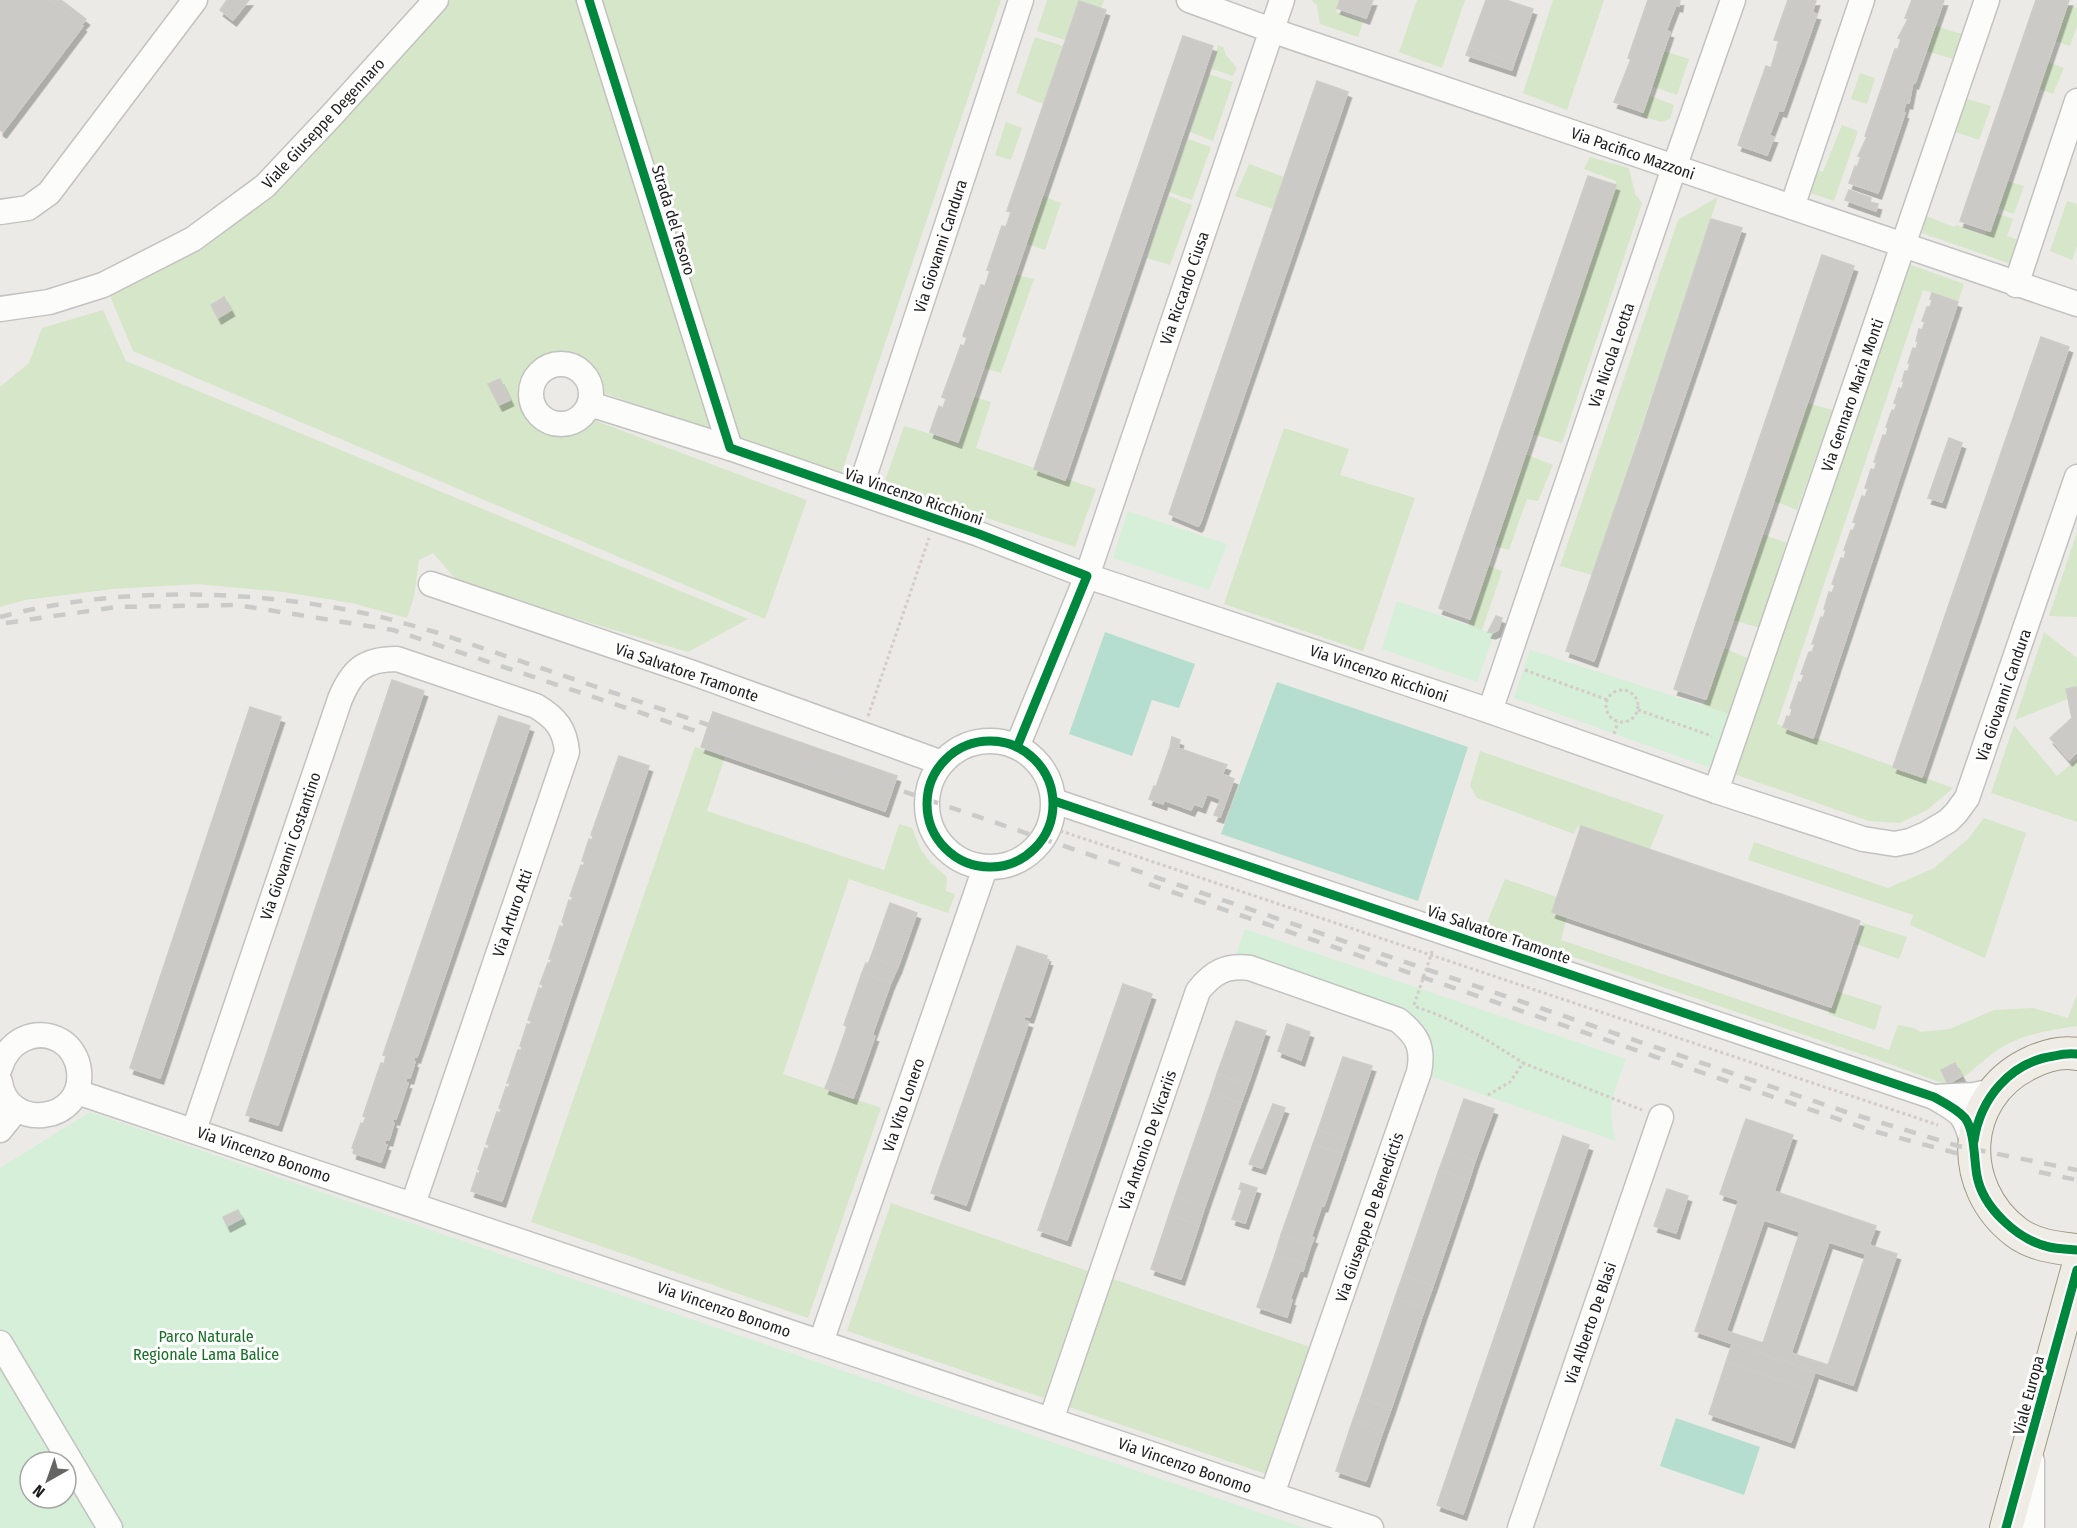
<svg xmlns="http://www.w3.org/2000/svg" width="2077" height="1528" viewBox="0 0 2077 1528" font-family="'Fira Sans Condensed',sans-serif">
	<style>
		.grass { fill: #d6e6c8 }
		.park { fill: #d6efd8; fill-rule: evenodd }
		.pitch { fill: #b6ded0 }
		.building { fill: #cccac7; stroke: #ceccc8; stroke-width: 1.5; fill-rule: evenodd; filter: url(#shadow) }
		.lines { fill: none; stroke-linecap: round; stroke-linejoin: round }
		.minor-casing { stroke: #c2c2c0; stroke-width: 27 }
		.major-casing { stroke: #9f9985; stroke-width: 34 }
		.path { stroke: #d4cac7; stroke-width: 3; stroke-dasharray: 3 3; stroke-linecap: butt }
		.minor { stroke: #fcfcfb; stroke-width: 24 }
		.major { stroke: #efece5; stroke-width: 32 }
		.rail { stroke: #cacac9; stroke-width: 4.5; stroke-dasharray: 12 12; stroke-linecap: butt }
		.cycleway-casing { stroke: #fff; stroke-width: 13 }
		.cycleway { stroke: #00873e; stroke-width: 9 }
		.labels { text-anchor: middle; stroke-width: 6; stroke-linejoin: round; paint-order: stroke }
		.street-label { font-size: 16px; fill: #1d1d1d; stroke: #fff }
		.park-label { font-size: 16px; fill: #177025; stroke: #fff }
	</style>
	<defs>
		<filter id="shadow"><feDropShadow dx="3.5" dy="6" stdDeviation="0" flood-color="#0004"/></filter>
	</defs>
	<rect width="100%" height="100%" fill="#ebeae6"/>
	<g class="grass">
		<path d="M451,0H581L715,426L712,430L598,391L590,368L570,356L550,355L532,365L523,380L522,403L534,425L564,436L591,419L807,500L765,619L133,351L110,296L304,165Z"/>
		<path d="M596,0H1001L841,474L736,437Z"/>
		<path d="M1047,0H1104L1101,8L1079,1L1065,40L1037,31Z"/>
		<path d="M1311,0H1340L1336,12L1363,22L1358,37L1320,24L1317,5Z"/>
		<path d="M1417,0H1465L1442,68L1399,52Z"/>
		<path d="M1553,0H1604L1567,110L1523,93Z"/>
		<path d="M2067,5L2077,8V26L2070,46L2055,41Z"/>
		<path d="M1935,26L1962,34L1953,59L1926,51Z"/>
		<path d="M1035,37L1063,46L1043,104L1016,93Z"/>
		<path d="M1218,45L1223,47L1226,55L1237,68L1233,76L1212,69Z"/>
		<path d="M1664,51L1689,59L1677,95L1651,86Z"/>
		<path d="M2048,62L2064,68L2053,94L2039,89Z"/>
		<path d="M1860,73L1875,78L1867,104L1851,99Z"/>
		<path d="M1209,74L1233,82L1213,141L1190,132Z"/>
		<path d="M1648,95L1674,105L1670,119L1661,122L1641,116Z"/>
		<path d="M1967,99L1991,106L1979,140L1955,132Z"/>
		<path d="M1006,122L1022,128L1011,160L995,155Z"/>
		<path d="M1842,125L1858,131L1834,201L1808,192L1815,169L1823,172Z"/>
		<path d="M1188,139L1211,147L1192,200L1169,192Z"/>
		<path d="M1590,157L1629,168L1635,194L1642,203L1562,443L1532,434L1616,185V181L1584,169Z"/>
		<path d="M1249,164L1284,177L1273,209L1235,196Z"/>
		<path d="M2007,181L2024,186L2014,214L1998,208Z"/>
		<path d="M1043,196L1061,203L1045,250L1027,244Z"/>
		<path d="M1169,196L1192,205L1170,265L1147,258Z"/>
		<path d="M1718,197L1592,575L1560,566L1678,220Z"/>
		<path d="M2067,201L2077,204V246L2072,260L2050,251Z"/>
		<path d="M1996,213L2013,219L2007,236L2019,240L2011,264L1922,233L1926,216L1954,227L1956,225L1985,235L1987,230L1990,231Z"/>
		<path d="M1906,263L1964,284L1958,302L1923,290L1777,724L1953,788L1927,810L1900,823L1869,821L1734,774Z"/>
		<path d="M1016,275L1034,279L1001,373L984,368Z"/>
		<path d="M103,310L126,361L748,619L688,652L460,584L433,553L419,560L414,597L407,618L352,603L283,592L197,584L113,589L25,600L0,607V387L29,363L42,328Z"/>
		<path d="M974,397L991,402L976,448L1096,489L1075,547L884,484L904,426L958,442Z"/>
		<path d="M1807,403L1833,410L1797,510L1774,501Z"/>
		<path d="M1284,428L1349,449L1340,475L1415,498L1363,651L1224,604Z"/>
		<path d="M1525,454L1553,465L1538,501L1527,499L1509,550L1495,546Z"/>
		<path d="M2077,532V617L2049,616Z"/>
		<path d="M1762,534L1787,543L1760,628L1733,620Z"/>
		<path d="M1488,566L1502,571L1482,630L1468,626Z"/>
		<path d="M2044,632L2077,658V687L2066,689L2068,699L2015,720Z"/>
		<path d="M1724,648L1747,658L1729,714L1703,706Z"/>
		<path d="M2014,725L2057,776L2077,759V822L1991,793Z"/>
		<path d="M695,747L725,757L707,811L884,870L899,824L912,828L921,850L931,863L947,877L946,891L955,894L948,913L849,879L783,1074L881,1108L808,1318L531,1222Z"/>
		<path d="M1480,751L1664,815L1650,849L1578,826L1574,834L1477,798L1470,786Z"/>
		<path d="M1984,818L2026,833L1985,958L1910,925L1913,915L1748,860L1754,842L1888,888L1934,868L1968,839Z"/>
		<path d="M1505,879L1557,897L1552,912L1567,917L1561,940L1889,1050L1898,1025L1914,1028L1920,1032L1950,1029L1994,1010L2033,1008L2068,1018L2077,994V1026C2052,1030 2028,1033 2006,1045C1985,1056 1971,1075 1950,1086L1879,1060L1485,927Z"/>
		<path d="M1863,923L1907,937L1899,959L1856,944Z"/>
		<path d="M1836,991L1882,1006L1875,1030L1828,1014Z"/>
		<path d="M891,1203L1088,1271L1044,1398L847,1331Z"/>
		<path d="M1113,1279L1310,1347L1266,1474L1069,1407Z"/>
	</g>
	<g class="park">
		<path d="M1128,511L1227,544L1209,590L1113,558Z"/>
		<path d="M1397,601L1494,634L1477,682L1382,649Z"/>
		<path d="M1530,650L1729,714L1711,768L1514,698Z"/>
		<path d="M1245,929L1626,1059C1614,1092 1606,1106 1616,1141L1432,1077C1436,1051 1431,1025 1407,1012L1235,957Z"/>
		<path d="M90,1112L517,1260L1305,1528H0V1168ZM30,1462H66V1498H30Z"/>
	</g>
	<g class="pitch">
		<path d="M1105,632L1195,664L1179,708L1152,700L1132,756L1069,734Z"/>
		<path d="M1277,682L1468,747L1418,901L1221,834Z"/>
		<path d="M1676,1418L1760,1447L1744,1495L1660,1466Z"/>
	</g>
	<g class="building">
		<path d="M0,0H48L83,26L3,132L0,130Z"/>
		<path d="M48,0H61L86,19L81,25Z"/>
		<path d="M227,0H249L233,20L220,10Z"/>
		<path d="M1340,0H1373L1366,18L1337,8Z"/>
		<path d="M1486,0H1506L1533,9L1514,63L1469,47Z"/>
		<path d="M1648,0H1680L1679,6L1676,5L1666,31L1670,32L1643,112L1614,102L1631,59L1628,58Z"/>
		<path d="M1788,0H1816L1812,13L1817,14L1783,111L1779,110L1769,136L1774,137L1767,155L1738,145L1766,66L1771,68L1779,41L1774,40Z"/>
		<path d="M1912,0H1944L1915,83L1913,82L1909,103L1906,102L1903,112L1905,113L1878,193L1849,183L1855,166L1857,167L1861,157L1858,156L1867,137L1865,136L1895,49H1898L1901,39L1898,38L1908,19L1905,18Z"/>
		<path d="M2036,0H2069L1990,231L1960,221Z"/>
		<path d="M1079,1L1106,10L958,442L930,432L939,406L943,408L946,399L942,397L961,345L964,346L967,338L963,336L981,285L985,286L990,271L987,270L1002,226L1006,227L1011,212L1007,211Z"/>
		<path d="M1183,36L1213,46L1065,480L1034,469Z"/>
		<path d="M1469,47L1514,63L1512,70L1466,55Z"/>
		<path d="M1317,81L1348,92L1200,524L1198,526L1169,514Z"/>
		<path d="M1588,176L1616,185L1470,619L1439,608Z"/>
		<path d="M1849,190L1871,198L1870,202L1878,204L1876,211L1845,200Z"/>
		<path d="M1711,219L1742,228L1594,661L1566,651L1638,441Z"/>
		<path d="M1822,255L1854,266L1706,699L1674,689Z"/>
		<path d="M1932,293L1958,302L1813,738L1783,727L1787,716L1790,717L1792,709L1790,708L1799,682L1801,683L1804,675L1801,674L1809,652H1812L1815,644H1812L1821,617L1823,618L1826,610L1824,609L1829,592L1832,593L1835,585L1832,584L1841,558L1844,559L1846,551L1844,550L1851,530L1853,531L1856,523L1853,522L1862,496L1865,497L1868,489L1865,488L1871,469L1874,470L1877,462H1874L1883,435L1886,436L1888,428L1886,427L1892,410L1894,411L1897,404L1894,403L1899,388L1902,389L1904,381H1902L1905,371H1908L1910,364L1908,363L1913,348L1916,349L1918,341H1916L1919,329L1922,330L1925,322L1922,321L1927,307H1930L1932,300L1930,299Z"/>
		<path d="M224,297L231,310L218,318L211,305Z"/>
		<path d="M2041,337L2069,347L1922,777L1893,767Z"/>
		<path d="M500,379L510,400L499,405L488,384Z"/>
		<path d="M1949,438L1962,443L1942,502L1928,498Z"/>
		<path d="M1496,616L1502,618L1498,630L1492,633L1488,632Z"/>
		<path d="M392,680L424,691L278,1125L246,1115Z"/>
		<path d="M2077,687V752L2069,760L2050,738L2072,718L2066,689Z"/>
		<path d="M250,707L281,717L160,1078L130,1068Z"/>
		<path d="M713,712L897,776L885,811L701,747Z"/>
		<path d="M499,716L530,726L417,1057L415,1056L413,1061L415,1062L410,1078L407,1077L405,1083H408L396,1119L393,1118L392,1123H394L389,1140L386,1139L384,1144L387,1145L381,1162L353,1153L354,1149L352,1148L361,1123L363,1124L366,1117L363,1116L381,1063L384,1064L386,1056L383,1055Z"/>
		<path d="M1172,737L1180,740L1178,748L1227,765L1222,774L1234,779L1226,801L1207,794L1202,807L1194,804L1191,810L1164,800L1163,804L1149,799L1154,786L1156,787L1170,747Z"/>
		<path d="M619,756L649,766L502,1201L471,1191L477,1173L479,1174L480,1170L478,1169L485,1148L488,1149L489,1145L486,1144L497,1112L500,1113L501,1109L499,1108L506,1087H509L510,1083H507L518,1050H521L522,1047L520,1046L527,1024L530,1025L531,1021L528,1020L539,988L542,989L543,985L540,984L548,963H550L552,960L549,959L560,926L563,927L564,923L562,922L569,900L571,901L573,897L570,896L581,865L583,866L585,862L582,861L589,839L592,840L593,836L591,835Z"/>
		<path d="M1221,799L1226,801L1220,817L1214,815Z"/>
		<path d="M1581,826L1860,921L1831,1007L1552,912Z"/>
		<path d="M890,903L917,913L898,967L871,957Z"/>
		<path d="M1017,946L1047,956L1046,959L1049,960L1030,1017L1025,1016L1023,1020L1029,1022L966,1205L931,1193Z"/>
		<path d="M871,957L898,967L891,982L862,973L866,963L868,964Z"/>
		<path d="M862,973L891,982L872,1035L875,1036L856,1090L828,1081L847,1027L844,1025Z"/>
		<path d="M1123,984L1152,994L1067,1240L1038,1230Z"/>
		<path d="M1236,1021L1266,1031L1248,1084L1217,1074Z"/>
		<path d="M1287,1024L1310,1032L1301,1060L1278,1051Z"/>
		<path d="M1343,1057L1372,1066L1347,1139L1318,1130Z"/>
		<path d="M1955,1063L1962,1076L1948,1084L1941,1070Z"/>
		<path d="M1217,1074L1248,1084L1241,1103L1211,1093Z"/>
		<path d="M828,1081L856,1090L853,1098L825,1088Z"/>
		<path d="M1211,1093L1241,1103L1205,1206L1175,1197Z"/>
		<path d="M1464,1099L1494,1109L1475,1161L1446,1151Z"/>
		<path d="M1273,1104L1285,1108L1262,1168L1249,1164Z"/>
		<path d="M1746,1119L1793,1135L1774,1191L1876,1226L1869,1245L1897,1254L1853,1385L1695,1331L1739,1200L1720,1194ZM1764,1220L1800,1232L1763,1343L1726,1331ZM1829,1242L1866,1254L1828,1365L1791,1353Z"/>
		<path d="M1318,1130L1347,1139L1342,1154L1313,1144Z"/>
		<path d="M1563,1136L1589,1145L1463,1514L1437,1505Z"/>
		<path d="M1313,1144L1342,1154L1324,1206L1322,1205L1311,1237L1314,1238L1311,1245L1281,1235Z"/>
		<path d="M1446,1151L1475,1161L1469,1180L1439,1170Z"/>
		<path d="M1439,1170L1469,1180L1433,1286L1403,1275Z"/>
		<path d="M1241,1183L1257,1188L1245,1223L1232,1219L1242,1190L1239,1189Z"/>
		<path d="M1667,1189L1688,1196L1676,1233L1654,1226Z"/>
		<path d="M1175,1197L1205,1206L1199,1225L1169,1215Z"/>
		<path d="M238,1210L242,1218L227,1226L223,1217Z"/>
		<path d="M1169,1215L1199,1225L1181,1279L1151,1269Z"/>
		<path d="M1281,1235L1311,1245L1305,1264L1275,1255Z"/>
		<path d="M1275,1255L1305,1264L1303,1271L1300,1270L1290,1299L1292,1300L1287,1317L1257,1307Z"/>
		<path d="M1403,1275L1433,1286L1425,1308L1395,1298Z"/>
		<path d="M1395,1298L1425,1308L1391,1409L1361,1398Z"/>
		<path d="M1732,1344L1815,1372L1809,1390L1726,1362Z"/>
		<path d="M1726,1362L1809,1390L1791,1442L1709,1414Z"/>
		<path d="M1361,1398L1391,1409L1383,1431L1353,1420Z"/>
		<path d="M1353,1420L1383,1431L1366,1481L1336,1471Z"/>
	</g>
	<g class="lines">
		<defs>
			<g id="minor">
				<path d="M589,0L730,448"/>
				<path d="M1189,0L1271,30L2077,304"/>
				<path d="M1792,207L1862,0"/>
				<path d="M0,212L28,208L49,193L195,0"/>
				<path d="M2016,285L2077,101"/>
				<path d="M0,309L49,302L103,285L193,239L265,186L331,116L436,0"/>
				<circle cx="561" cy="394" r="30"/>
				<path d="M590,404L730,448L979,534L1087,576L1490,711L1716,791L1863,839L1895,844L1910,841L1926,834L1948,821L1956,813L1967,798L2077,477"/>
				<path d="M859,492L1021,0"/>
				<path d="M431,584L693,673L942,763"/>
				<path d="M1490,711L1674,168L1733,0"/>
				<circle cx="990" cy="804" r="63"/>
				<path d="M1017,747L1087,576L1282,0"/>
				<path d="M1716,791L1987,0"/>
				<path d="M1054,801L1934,1097C1962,1113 1965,1114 1973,1145"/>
				<path d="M0,1068C7,1042 35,1026 61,1041C71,1047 78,1059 79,1071C85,1123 7,1132 0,1082"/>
				<path d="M77,1092L1371,1528"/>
				<path d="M1934,1097L1974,1095L1993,1091"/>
				<path d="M0,1130L17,1109"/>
				<path d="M194,1130L340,699C352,670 364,659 397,659L536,706C556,718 565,729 567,752L413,1204"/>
				<path d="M821,1342L985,868"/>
				<path d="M0,1343L110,1528"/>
				<path d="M1051,1420L1198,991C1213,972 1226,965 1250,968L1398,1020C1417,1035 1424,1047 1419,1072L1272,1494"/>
				<path d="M2032,1461V1528"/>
				<path d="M1520,1528L1661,1117"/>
			</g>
			<g id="major">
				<path d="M2077,1054C2061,1051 2042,1057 2028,1064C1960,1098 1957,1187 2016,1232C2033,1245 2056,1248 2077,1250"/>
				<path d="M2006,1528L2077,1270"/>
			</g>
		</defs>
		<use href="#minor" class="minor-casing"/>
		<use href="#major" class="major-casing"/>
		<g class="path">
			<path d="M1525,670L1608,700"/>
			<circle cx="1622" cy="706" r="16"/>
			<path d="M1638,710L1712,736"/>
			<path d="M868,716L929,538"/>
			<path d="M1614,734L1618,722"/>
			<path d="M1049,827L1938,1125"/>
			<path d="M1414,1005L1433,949"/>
			<path d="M1416,1007C1455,1019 1489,1041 1523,1063"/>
			<path d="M1488,1095L1510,1082L1523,1063L1642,1110"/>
		</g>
		<use href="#minor" class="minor"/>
		<use href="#major" class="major"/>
		<g class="rail">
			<path d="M0,617C116,586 251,589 368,614C391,619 413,626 435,632L1846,1112L1958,1146L2077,1170"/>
			<path d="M6,623L116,607L237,605L393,630L848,782"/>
			<path d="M1149,884L1873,1131L1986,1161"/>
			<path d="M2039,1172L2077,1180"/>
		</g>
		<defs>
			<g id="cycleway">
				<path d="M589,0L730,448L979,534L1087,576L1017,747"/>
				<circle cx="990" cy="804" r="63"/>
				<path d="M1054,801L1934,1097C1945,1103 1957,1109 1965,1118C1975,1131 1974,1161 1977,1176C1983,1208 2018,1240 2049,1247C2058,1249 2068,1249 2077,1250"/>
				<path d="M1974,1141C1980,1099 2010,1062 2054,1056C2062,1054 2069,1053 2077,1054"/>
				<path d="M2006,1528L2077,1270"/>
			</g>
		</defs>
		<use href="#cycleway" class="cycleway-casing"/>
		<use href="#cycleway" class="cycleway"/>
	</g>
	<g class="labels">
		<g class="street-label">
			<text transform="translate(323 123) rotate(-47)" y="6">Viale Giuseppe Degennaro</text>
			<text transform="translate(1633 153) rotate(19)" y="6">Via Pacifico Mazzoni</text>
			<text transform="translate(674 220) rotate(73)" y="6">Strada del Tesoro</text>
			<text transform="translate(940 246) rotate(-72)" y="6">Via Giovanni Candura</text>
			<text transform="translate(1184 288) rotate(-71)" y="6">Via Riccardo Ciusa</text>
			<text transform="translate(1611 355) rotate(-71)" y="6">Via Nicola Leotta</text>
			<text transform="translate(1852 395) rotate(-71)" y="6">Via Gennaro Maria Monti</text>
			<text transform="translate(914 496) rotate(19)" y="6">Via Vincenzo Ricchioni</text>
			<text transform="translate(687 672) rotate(19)" y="6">Via Salvatore Tramonte</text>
			<text transform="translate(1379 673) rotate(19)" y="6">Via Vincenzo Ricchioni</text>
			<text transform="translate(2003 695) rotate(-71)" y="6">Via Giovanni Candura</text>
			<text transform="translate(290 846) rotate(-71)" y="6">Via Giovanni Costantino</text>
			<text transform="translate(512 913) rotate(-71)" y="6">Via Arturo Atti</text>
			<text transform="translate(1499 934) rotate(19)" y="6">Via Salvatore Tramonte</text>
			<text transform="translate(903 1105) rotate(-71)" y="6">Via Vito Lonero</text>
			<text transform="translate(1147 1140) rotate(-71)" y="6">Via Antonio De Vicariis</text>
			<text transform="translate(264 1154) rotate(19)" y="6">Via Vincenzo Bonomo</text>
			<text transform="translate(1369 1217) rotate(-71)" y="6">Via Giuseppe De Benedictis</text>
			<text transform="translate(724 1309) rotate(19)" y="6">Via Vincenzo Bonomo</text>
			<text transform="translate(1590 1323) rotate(-71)" y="6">Via Alberto De Blasi</text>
			<text transform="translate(2028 1395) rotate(-75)" y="6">Viale Europa</text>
			<text transform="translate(1185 1465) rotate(19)" y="6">Via Vincenzo Bonomo</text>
		</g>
		<g class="park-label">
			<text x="206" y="1342">Parco Naturale<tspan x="206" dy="18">Regionale Lama Balice</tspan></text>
		</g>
	</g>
	<g transform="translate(48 1480) rotate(220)"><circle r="28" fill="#ffffff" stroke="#a5a5a5" stroke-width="1.5"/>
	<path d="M0-4.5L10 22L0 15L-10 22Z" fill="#656563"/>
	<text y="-9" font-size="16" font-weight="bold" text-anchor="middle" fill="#1d1d1d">N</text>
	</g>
</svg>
